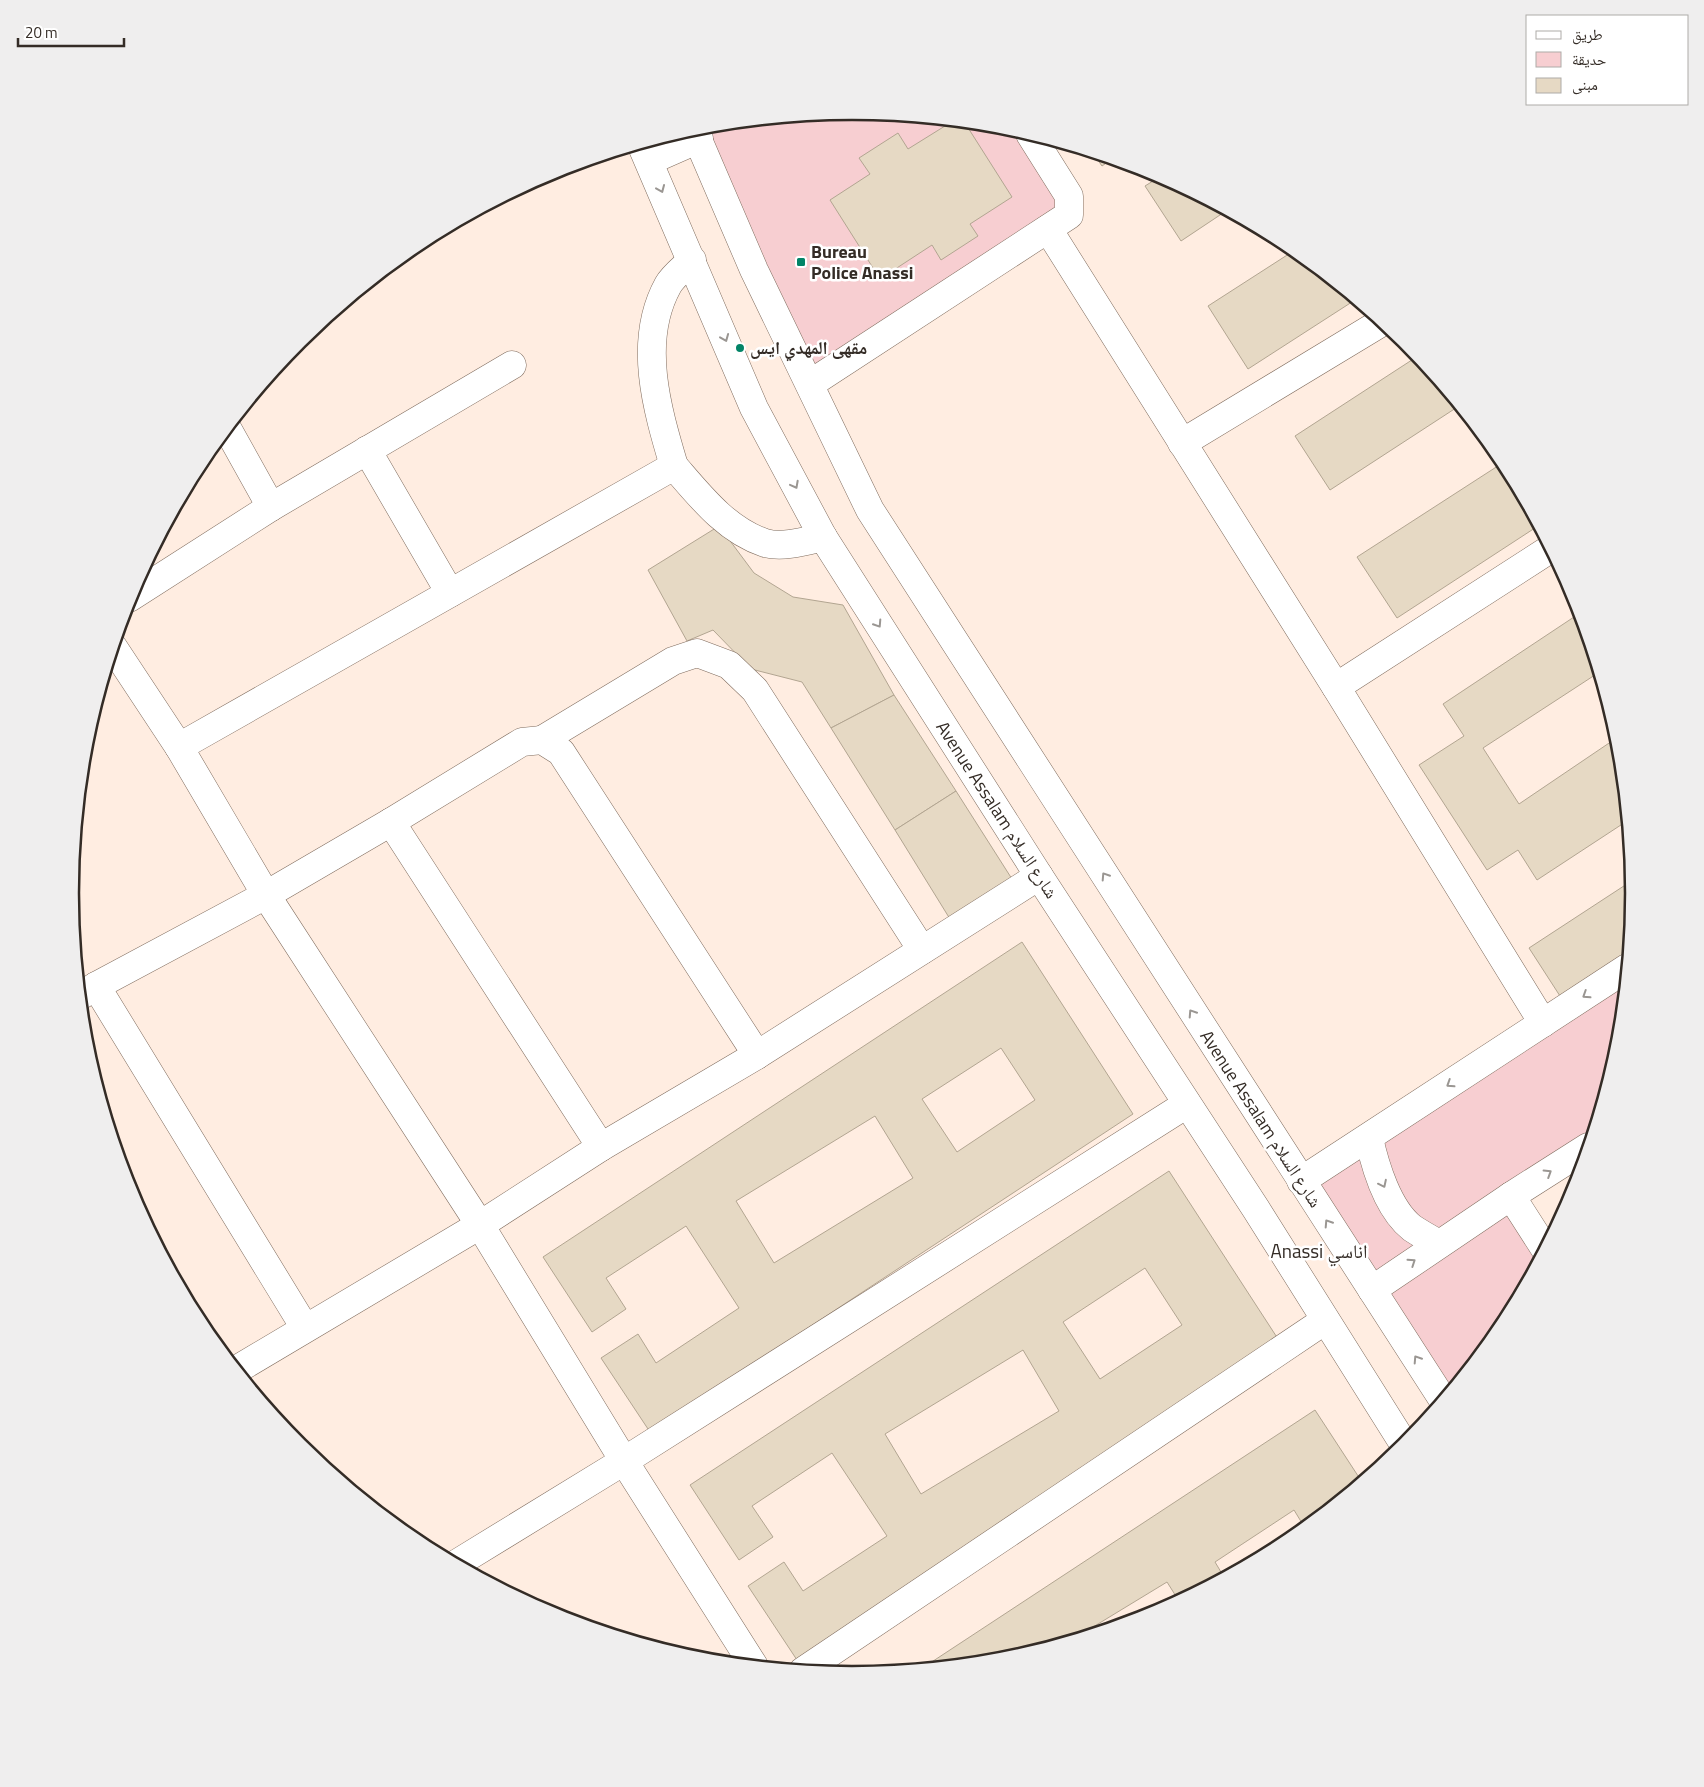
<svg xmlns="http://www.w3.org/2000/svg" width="1704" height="1787" viewBox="0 0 1704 1787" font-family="'Titillium Web','Noto Naskh Arabic',sans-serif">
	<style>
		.green { fill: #f7ced1 }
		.building { fill: #e6d9c4; stroke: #b2a591; fill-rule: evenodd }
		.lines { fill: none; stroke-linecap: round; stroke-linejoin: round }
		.minor-casing { stroke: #806d5f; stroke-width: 29 }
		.minor { stroke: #fff; stroke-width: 28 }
		.oneway { stroke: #9a9692 }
		.poi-dot { fill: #028467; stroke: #fff; stroke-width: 2 }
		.labels { text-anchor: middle; stroke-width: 5; stroke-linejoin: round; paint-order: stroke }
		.poi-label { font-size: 18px; font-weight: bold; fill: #342c26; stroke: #fff; text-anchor: start }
		.street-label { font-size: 18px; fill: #342c26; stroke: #fff }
		.neighbourhood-label { font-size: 19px; fill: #342c26; stroke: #fff }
		.rim { fill: none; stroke: #342c26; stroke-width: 2.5 }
	</style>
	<rect width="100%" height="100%" fill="#ffede1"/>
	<g class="green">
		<path d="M852,112L1005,127L1024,133L1074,212L810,384L700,126Z"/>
		<path d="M1626,970L1619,1046L1589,1146L1511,1196L1545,1249L1502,1328L1443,1400L1301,1181Z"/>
	</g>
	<g class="building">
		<path d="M953,121L965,123L1012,197L970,224L978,236L941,260L932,245L880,279L830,200L870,174L859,158L898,133L908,149Z"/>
		<path d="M1093,153L1112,159L1102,166Z"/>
		<path d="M1161,176L1226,211L1181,241L1145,186Z"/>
		<path d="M1295,250L1355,300L1248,369L1208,306Z"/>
		<path d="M1418,356L1459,406L1330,490L1295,436Z"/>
		<path d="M1504,462L1538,526L1397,618L1357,557Z"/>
		<path d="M719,526L754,573L793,597L843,605L894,695L831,728L802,682L751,669L713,630L687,641L648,570Z"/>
		<path d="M1580,613L1598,673L1483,748L1519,804L1618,737L1627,821L1537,880L1518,850L1487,870L1419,765L1464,736L1443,704Z"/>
		<path d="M894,695L956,791L895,830L831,728Z"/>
		<path d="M956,791L1012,879L950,919L895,830Z"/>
		<path d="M1633,880L1634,894L1628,952L1560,996L1529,948Z"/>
		<path d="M1022,942L1133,1114L650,1432L601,1358L638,1334L656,1363L739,1308L686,1226L606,1278L626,1309L592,1332L543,1257ZM1001,1048L1035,1100L957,1152L922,1099ZM875,1116L913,1178L774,1263L736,1201Z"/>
		<path d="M1169,1171L1280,1342L797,1660L748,1586L784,1562L803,1591L887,1536L832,1453L752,1506L773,1537L739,1560L690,1485ZM1145,1268L1182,1325L1100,1379L1063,1322ZM1023,1350L1059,1411L921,1494L885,1434Z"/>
		<path d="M1315,1410L1362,1482L1305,1528L1294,1510L1215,1562L1224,1577L1179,1601L1167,1582L1070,1641L1004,1661L921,1669Z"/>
	</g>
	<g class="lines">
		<defs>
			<g id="minor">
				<path d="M693,128L754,270L870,510L1443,1400"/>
				<path d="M641,144L754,408L823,537L1039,876L1256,1209L1405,1446"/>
				<path d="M649,161L699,139"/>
				<path d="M1048,229L1336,687L1543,1023"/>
				<path d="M810,384L1069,215V196L1030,134"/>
				<path d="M227,428L271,507"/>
				<path d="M1182,443L1382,322"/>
				<path d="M367,450L450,593"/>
				<path d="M674,466C657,409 637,341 668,285C673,276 685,267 692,260"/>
				<path d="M129,598L271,507L512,365"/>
				<path d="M113,647L179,747L266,895L480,1225L624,1461L754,1666"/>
				<path d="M1336,687L1550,549"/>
				<path d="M542,740L673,661L697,653L729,665L755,690L922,950"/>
				<path d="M179,747L674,466C700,496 726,530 765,543C783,548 806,541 823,537"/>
				<path d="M391,822L601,1147"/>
				<path d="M96,986L305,1328"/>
				<path d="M80,996L96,986L266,895L391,822L522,742L542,740L561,752L757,1055"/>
				<path d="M1369,1138C1375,1166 1388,1209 1412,1228C1421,1234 1430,1239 1439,1244"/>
				<path d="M1301,1181L1627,968"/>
				<path d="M1511,1196L1545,1249"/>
				<path d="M1372,1290L1511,1196L1588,1147"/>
				<path d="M236,1370L480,1225L601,1147L757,1055L1039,876"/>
				<path d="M456,1564L624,1461L1187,1104"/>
				<path d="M803,1671L1324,1321"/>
			</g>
		</defs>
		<use href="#minor" class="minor-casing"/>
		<use href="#minor" class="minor"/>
	</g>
	<defs><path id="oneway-chevron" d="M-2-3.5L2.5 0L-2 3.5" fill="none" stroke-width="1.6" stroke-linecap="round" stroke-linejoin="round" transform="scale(1.25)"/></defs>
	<g class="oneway">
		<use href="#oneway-chevron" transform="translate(661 189) rotate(67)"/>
		<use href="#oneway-chevron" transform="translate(725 338) rotate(68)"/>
		<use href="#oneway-chevron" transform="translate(795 485) rotate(62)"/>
		<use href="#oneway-chevron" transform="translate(878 624) rotate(57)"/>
		<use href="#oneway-chevron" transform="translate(1105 876) rotate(-123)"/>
		<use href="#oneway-chevron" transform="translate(1586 995) rotate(147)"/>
		<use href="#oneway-chevron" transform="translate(1192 1013) rotate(-123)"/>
		<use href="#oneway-chevron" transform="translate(1450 1084) rotate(147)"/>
		<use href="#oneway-chevron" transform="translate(1548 1173) rotate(-32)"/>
		<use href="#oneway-chevron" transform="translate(1383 1184) rotate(64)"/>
		<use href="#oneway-chevron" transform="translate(1328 1223) rotate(-123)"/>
		<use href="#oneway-chevron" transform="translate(1412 1262) rotate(-34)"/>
		<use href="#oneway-chevron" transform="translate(1417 1359) rotate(-123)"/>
	</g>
	<g class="poi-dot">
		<rect x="796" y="257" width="10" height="10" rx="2.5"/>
		<circle cx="740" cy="348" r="5"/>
	</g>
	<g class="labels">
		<g class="poi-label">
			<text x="811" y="258">Bureau<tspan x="811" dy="21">Police Anassi</tspan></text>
			<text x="750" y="354">مقهى المهدي ايس</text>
		</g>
		<g class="street-label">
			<text transform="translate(997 810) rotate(57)" y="6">Avenue Assalam شارع السلام</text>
			<text transform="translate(1261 1119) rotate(57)" y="6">Avenue Assalam شارع السلام</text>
		</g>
		<g class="neighbourhood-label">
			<text x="1319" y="1258">Anassi اناسي</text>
		</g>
	</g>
	<path d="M0 0H1704V1787H0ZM79 893a773 773 0 1 1 1546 0a773 773 0 1 1-1546 0Z" fill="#efeeee" fill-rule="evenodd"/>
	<path class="rim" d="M79 893a773 773 0 1 1 1546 0a773 773 0 1 1-1546 0Z"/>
	<rect x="1526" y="15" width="162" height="90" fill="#ffffff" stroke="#aeaba8"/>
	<rect x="1536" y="31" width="25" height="8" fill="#ffffff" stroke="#aeaba8"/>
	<text x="1572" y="40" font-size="15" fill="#342c26">طريق</text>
	<rect x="1536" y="52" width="25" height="15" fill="#f7ced1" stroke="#aeaba8"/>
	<text x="1572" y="65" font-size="15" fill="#342c26">حديقة</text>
	<rect x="1536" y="78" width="25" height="15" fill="#e6d9c4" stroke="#aeaba8"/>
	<text x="1572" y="90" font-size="15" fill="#342c26">مبنى</text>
	<path d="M18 38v8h106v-8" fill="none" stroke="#342c26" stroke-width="2.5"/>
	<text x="25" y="38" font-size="15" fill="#342c26" stroke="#ffffff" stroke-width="4" paint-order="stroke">20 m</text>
</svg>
